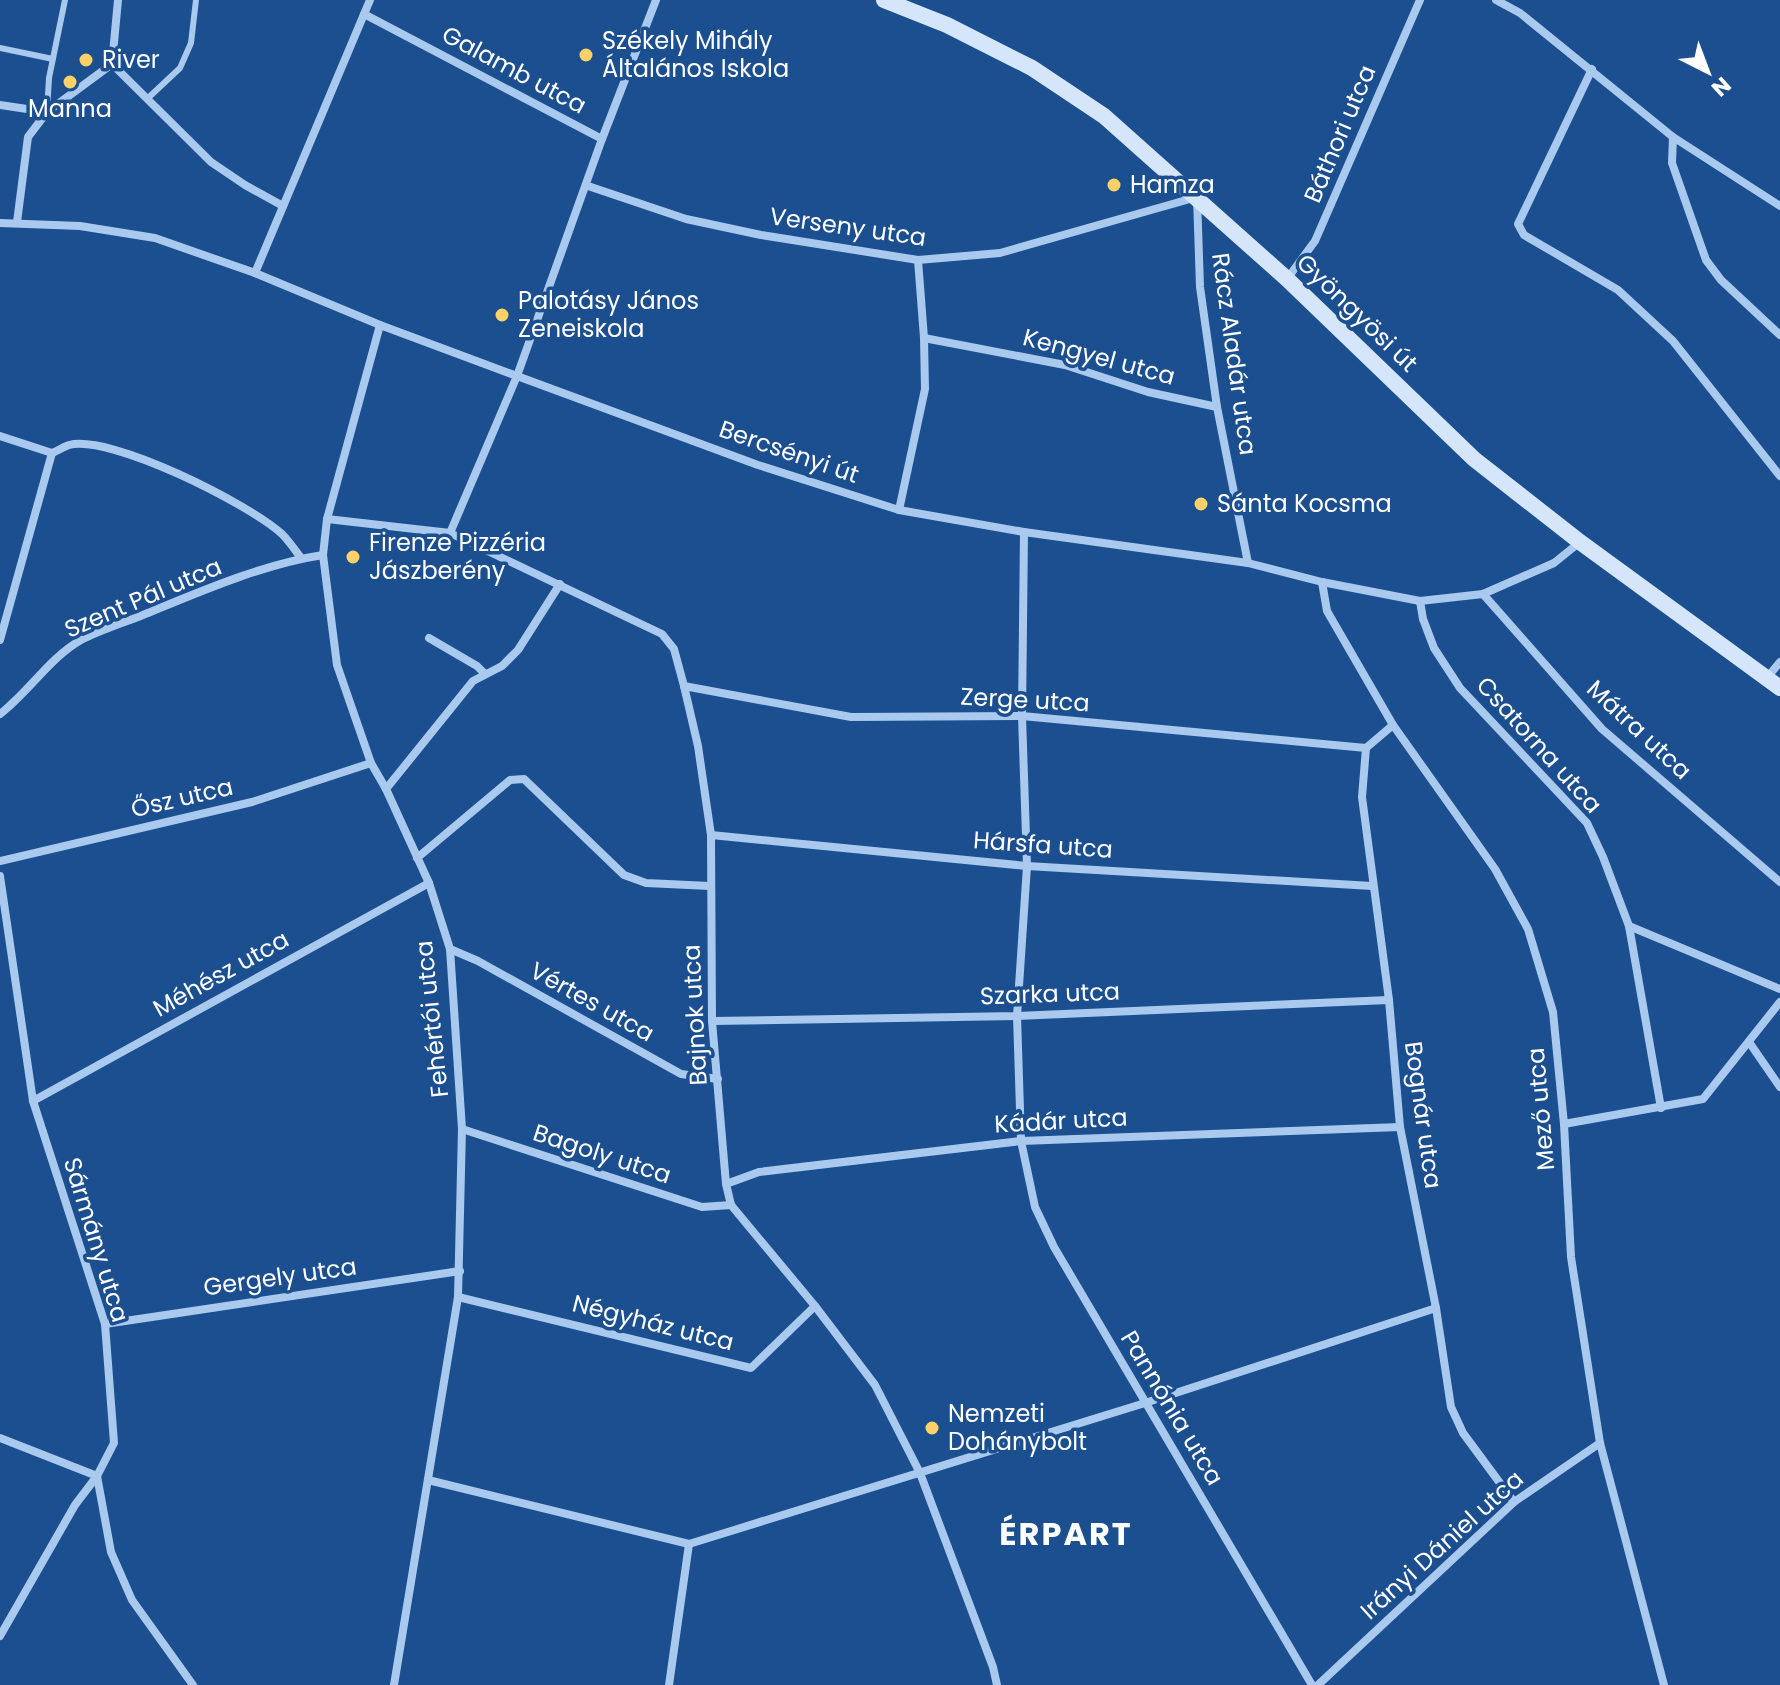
<svg xmlns="http://www.w3.org/2000/svg" width="1780" height="1685" viewBox="0 0 1780 1685" font-family="Poppins,sans-serif">
	<style>
		.lines { fill: none; stroke-linecap: round; stroke-linejoin: round }
		.lane { stroke: #a9c9ee; stroke-width: 6 }
		.street { stroke: #a9c9ee; stroke-width: 8 }
		.secondary { stroke: #d6e6fa; stroke-width: 16 }
		.poi-dot { fill: #ffd166; stroke: #1b4f8f; stroke-width: 3 }
		.labels { text-anchor: middle; stroke-width: 7; stroke-linejoin: round; paint-order: stroke }
		.poi-label { font-size: 24px; fill: #fff; stroke: #1b4f8f; text-anchor: start }
		.street-label { font-size: 24px; fill: #fff; stroke: #1b4f8f }
		.district-label { font-size: 32px; font-weight: bold; letter-spacing: 2px; fill: #fff; stroke: #1b4f8f }
	</style>
	<rect width="100%" height="100%" fill="#1b4f8f"/>
	<g class="lines">
		<g class="lane">
			<path d="M0,48L53,59"/>
			<path d="M147,99L180,68L191,43L196,0"/>
			<path d="M47,112L49,78L65,0"/>
		</g>
		<g class="street">
			<path d="M1496,0L1520,13L1673,137L1672,163L1706,260L1721,280L1780,335"/>
			<path d="M364,14L602,139"/>
			<path d="M112,64L211,162L245,185L283,206"/>
			<path d="M1592,69L1518,224L1524,235L1618,290L1673,341L1780,476"/>
			<path d="M0,105L47,112"/>
			<path d="M1673,137L1780,206"/>
			<path d="M588,186L686,219L761,235L918,260L1000,253L1197,197L1200,287L1217,407L1248,563"/>
			<path d="M17,222L28,137L47,112L112,64L118,0"/>
			<path d="M0,223L80,226L155,238L255,273L380,325L517,376L758,465L899,510L1024,532L1248,563L1322,582L1420,601L1483,594L1554,563L1580,542"/>
			<path d="M255,273L370,0"/>
			<path d="M1287,279L1315,241L1420,0"/>
			<path d="M380,325L327,519L323,555L337,665L371,763L386,789L429,883L450,949L462,1129L458,1297L394,1685"/>
			<path d="M924,338L1065,365L1148,392L1217,407"/>
			<path d="M0,436L52,453C57,451 63,447 69,445C111,434 249,504 282,534C289,541 295,550 301,558"/>
			<path d="M899,510L925,389L924,338L918,260"/>
			<path d="M327,519L450,533L662,634L674,649L684,686L698,746L711,835L712,1021L726,1184L731,1205L815,1306L875,1385L920,1473L993,1667L997,1685"/>
			<path d="M1024,532L1022,716L1027,866L1017,1016L1021,1141L1035,1207L1054,1247L1312,1685"/>
			<path d="M450,533L517,376L602,139L656,0"/>
			<path d="M1322,582L1327,611L1393,725L1495,869L1528,929L1553,1012L1564,1124L1571,1257L1600,1443L1664,1685"/>
			<path d="M1483,594L1602,729L1780,882"/>
			<path d="M1420,601L1423,619L1434,648L1460,688L1587,823L1603,857L1629,926L1661,1108"/>
			<path d="M429,638L477,666L484,673"/>
			<path d="M0,640L52,453"/>
			<path d="M1766,679L1780,662"/>
			<path d="M684,686L851,717L1022,716L1366,748"/>
			<path d="M0,714C29,692 49,658 81,640C100,630 123,623 143,615C199,592 263,564 323,555"/>
			<path d="M1393,725L1366,748L1362,797L1389,1000L1400,1127L1436,1308L1451,1407L1463,1433L1514,1502"/>
			<path d="M386,789L473,681L502,666L518,650L560,584"/>
			<path d="M711,835L1027,866L1372,886"/>
			<path d="M417,858L510,780L524,779L624,875L646,883L710,886"/>
			<path d="M0,861L252,802L371,763"/>
			<path d="M0,876L33,1101L105,1324L114,1443L97,1476L75,1505L0,1636"/>
			<path d="M1629,926L1780,989"/>
			<path d="M450,949L478,961L681,1074L718,1079"/>
			<path d="M712,1021L1017,1016L1389,1000"/>
			<path d="M1749,1042L1780,1087"/>
			<path d="M33,1101L429,883"/>
			<path d="M1564,1124L1703,1099L1780,1002"/>
			<path d="M462,1129L702,1207L731,1205"/>
			<path d="M726,1184L759,1172L1021,1141L1400,1127"/>
			<path d="M458,1297L751,1368L815,1306"/>
			<path d="M105,1324L460,1271"/>
			<path d="M0,1438L97,1476L111,1552L132,1600L193,1685"/>
			<path d="M428,1480L689,1544L1145,1403L1436,1308"/>
			<path d="M669,1685L689,1544"/>
			<path d="M1318,1685L1514,1502L1600,1443"/>
		</g>
		<path class="secondary" d="M884,0L947,25L1032,68L1104,116L1287,279L1474,459L1580,542L1780,688"/>
	</g>
	<g class="poi-dot">
		<circle cx="586" cy="55" r="8"/>
		<circle cx="86" cy="60" r="8"/>
		<circle cx="70" cy="82" r="8"/>
		<circle cx="1114" cy="185" r="8"/>
		<circle cx="502" cy="315" r="8"/>
		<circle cx="1201" cy="504" r="8"/>
		<circle cx="353" cy="557" r="8"/>
		<circle cx="932" cy="1428" r="8"/>
	</g>
	<g class="labels">
		<g class="poi-label">
			<text x="602" y="49">Székely Mihály<tspan x="602" dy="28">Általános Iskola</tspan></text>
			<text x="102" y="68">River</text>
			<text x="70" y="117" text-anchor="middle">Manna</text>
			<text x="1130" y="193">Hamza</text>
			<text x="518" y="309">Palotásy János<tspan x="518" dy="28">Zeneiskola</tspan></text>
			<text x="1217" y="512">Sánta Kocsma</text>
			<text x="369" y="551">Firenze Pizzéria<tspan x="369" dy="28">Jászberény</tspan></text>
			<text x="948" y="1422">Nemzeti<tspan x="948" dy="28">Dohánybolt</tspan></text>
		</g>
		<g class="street-label">
			<text transform="translate(514 70) rotate(28)" y="8">Galamb utca</text>
			<text transform="translate(1340 134) rotate(-67)" y="8">Báthori utca</text>
			<text transform="translate(848 227) rotate(8)" y="8">Verseny utca</text>
			<text transform="translate(1357 313) rotate(44)" y="8">Gyöngyösi út</text>
			<text transform="translate(1234 354) rotate(82)" y="8">Rácz Aladár utca</text>
			<text transform="translate(1099 357) rotate(15)" y="8">Kengyel utca</text>
			<text transform="translate(789 452) rotate(19)" y="8">Bercsényi út</text>
			<text transform="translate(143 598) rotate(-23)" y="8">Szent Pál utca</text>
			<text transform="translate(1025 700) rotate(3)" y="8">Zerge utca</text>
			<text transform="translate(1639 730) rotate(43)" y="8">Mátra utca</text>
			<text transform="translate(1539 745) rotate(48)" y="8">Csatorna utca</text>
			<text transform="translate(182 798) rotate(-13)" y="8">Ősz utca</text>
			<text transform="translate(1043 845) rotate(4)" y="8">Hársfa utca</text>
			<text transform="translate(221 974) rotate(-29)" y="8">Méhész utca</text>
			<text transform="translate(1050 994) rotate(-2)" y="8">Szarka utca</text>
			<text transform="translate(592 1002) rotate(29)" y="8">Vértes utca</text>
			<text transform="translate(695 1015) rotate(-93)" y="8">Bajnok utca</text>
			<text transform="translate(432 1019) rotate(-96)" y="8">Fehértói utca</text>
			<text transform="translate(1541 1109) rotate(-95)" y="8">Mező utca</text>
			<text transform="translate(1423 1115) rotate(82)" y="8">Bognár utca</text>
			<text transform="translate(1061 1121) rotate(-3)" y="8">Kádár utca</text>
			<text transform="translate(602 1154) rotate(18)" y="8">Bagoly utca</text>
			<text transform="translate(96 1240) rotate(73)" y="8">Sármány utca</text>
			<text transform="translate(280 1277) rotate(-8)" y="8">Gergely utca</text>
			<text transform="translate(653 1323) rotate(14)" y="8">Négyház utca</text>
			<text transform="translate(1172 1408) rotate(59)" y="8">Pannónia utca</text>
			<text transform="translate(1442 1545) rotate(-42)" y="8">Irányi Dániel utca</text>
		</g>
		<g class="district-label">
			<text x="1066" y="1545">ÉRPART</text>
		</g>
	</g>
	<g transform="translate(1708 72) rotate(138)" stroke="#1b4f8f" stroke-width="6" paint-order="stroke">
	<path d="M0-6L14 30L0 20L-14 30Z" fill="#ffffff"/>
	<text y="-12" font-size="22" font-weight="bold" text-anchor="middle" fill="#ffffff">N</text>
	</g>
</svg>
